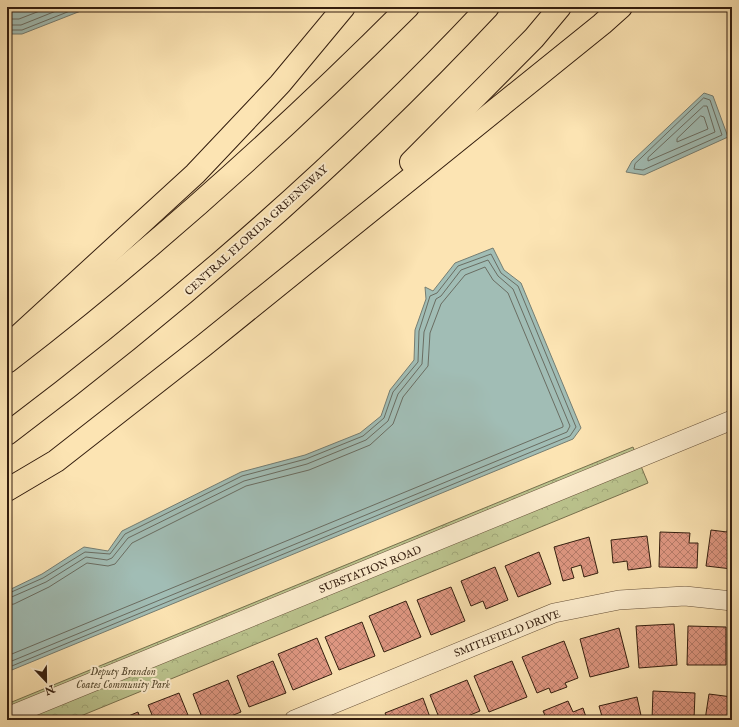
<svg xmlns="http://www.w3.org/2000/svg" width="739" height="727" viewBox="0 0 739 727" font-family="'IM FELL English',serif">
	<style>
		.forest { fill: url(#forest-crowns); stroke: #78714e }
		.water { fill: #a1bdb5; stroke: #757d72 }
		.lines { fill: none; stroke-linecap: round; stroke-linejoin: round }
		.shore { stroke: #6a6d62; stroke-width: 1 }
		.building { fill: url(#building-cross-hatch); stroke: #331d0e }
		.minor-casing { stroke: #654f37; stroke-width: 20 }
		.highway-casing { stroke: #331d0e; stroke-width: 24 }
		.minor { stroke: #fdedce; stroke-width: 19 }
		.highway { stroke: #fce4b3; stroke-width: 22 }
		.labels { text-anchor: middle; stroke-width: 4; stroke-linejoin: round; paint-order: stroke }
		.street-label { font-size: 11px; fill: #331d0e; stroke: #fdedce }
		.park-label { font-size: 11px; font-style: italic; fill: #5c4f35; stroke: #fdedce }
	</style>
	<defs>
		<pattern id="forest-crowns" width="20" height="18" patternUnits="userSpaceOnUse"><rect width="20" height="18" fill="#bcc58f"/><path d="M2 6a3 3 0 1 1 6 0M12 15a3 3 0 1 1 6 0" fill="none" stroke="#a2a97a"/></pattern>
		<pattern id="building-cross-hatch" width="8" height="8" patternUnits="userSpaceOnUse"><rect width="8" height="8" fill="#df9782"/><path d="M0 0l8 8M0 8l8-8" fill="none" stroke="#b57b69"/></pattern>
	</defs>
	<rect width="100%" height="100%" fill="#fce4b3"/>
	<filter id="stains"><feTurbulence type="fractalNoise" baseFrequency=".005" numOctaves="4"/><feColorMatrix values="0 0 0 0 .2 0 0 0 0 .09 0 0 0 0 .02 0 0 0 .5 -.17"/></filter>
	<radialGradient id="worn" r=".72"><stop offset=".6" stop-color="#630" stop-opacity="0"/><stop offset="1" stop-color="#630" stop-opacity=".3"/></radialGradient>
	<path class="forest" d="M633,447L648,483L71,720H7V704Z"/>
	<g class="water">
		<path d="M7,7H91L22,34H7Z"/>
		<path d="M704,93L713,96L728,137L644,175L626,172L632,161Z"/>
		<path d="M493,248L504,270L521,283L581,428L573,439L7,672V591L42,574L84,547L108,551L122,531L241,472L305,455L360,433L381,416L390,390L414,360L415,330L426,299L425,287L433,291L455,263Z"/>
	</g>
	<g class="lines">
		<g class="shore">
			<path d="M7,19H19L50,7"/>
			<path d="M7,25H21L66,7"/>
			<path d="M7,30H22L80,7"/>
			<path d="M704,98L710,100L722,135L643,170L634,169L635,164Z"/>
			<path d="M704,106H707L715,132L648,161V158Z"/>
			<path d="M701,116L704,117L708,129L677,142V139Z"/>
			<path d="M7,594L43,578L85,552L110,554L125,534L242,476L306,459L363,436L384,418L393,392L418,362L419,331L430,296L437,293L458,266L491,254L501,273L518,286L576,427L570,436L7,668"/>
			<path d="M7,599L46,582L86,557L107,560L112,558L128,538L244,481L307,464L366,440L388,421L398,394L422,364L424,332L436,299L441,296L461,270L488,260L498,276L513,289L570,426L567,432L7,663"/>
			<path d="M7,605L14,604L49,587L87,563L108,566L115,564L132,543L246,486L309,470L370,445L393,424L403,397L428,366L430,333L441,304L465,275L485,267L493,280L508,293L563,425V427L7,656"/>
		</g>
	</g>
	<g class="building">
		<path d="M729,521H732V569L706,566L711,530L727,532Z"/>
		<path d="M660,532L690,533L689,543H698L697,568L659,567Z"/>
		<path d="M647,536L651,567L628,570L627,561L613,563L611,540Z"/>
		<path d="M589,537L598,573L584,577L581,565L571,568L574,578L563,581L554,547Z"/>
		<path d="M539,552L551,584L518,597L505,566Z"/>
		<path d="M495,567L508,600L486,609L483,601L471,606L461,581Z"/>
		<path d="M451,587L465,621L431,635L417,600Z"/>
		<path d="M406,601L421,637L384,652L369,616Z"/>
		<path d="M362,622L375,656L339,670L325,637Z"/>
		<path d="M674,624L677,665L639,668L636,626Z"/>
		<path d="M688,626L726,627V665H687Z"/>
		<path d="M619,628L629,667L590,677L580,639Z"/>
		<path d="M317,638L332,674L293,690L278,654Z"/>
		<path d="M564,641L578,678L565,683L567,687L551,693L549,688L537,693L522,657Z"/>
		<path d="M273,661L286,693L249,707L237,676Z"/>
		<path d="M512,661L527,697L489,712L474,676Z"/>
		<path d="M228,680L241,712L221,720H203L193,694Z"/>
		<path d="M467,680L480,711L458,720H440L430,695Z"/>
		<path d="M653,691L695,693L694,720H652Z"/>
		<path d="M179,693L190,720H154L148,705Z"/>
		<path d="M709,694L732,697V720H705Z"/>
		<path d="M637,697L642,720H603L599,706Z"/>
		<path d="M423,698L431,720H388L385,713Z"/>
		<path d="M568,701L573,712L583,708L587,720H547L543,711Z"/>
		<path d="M138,712L141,720H119Z"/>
	</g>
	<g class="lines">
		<defs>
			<g id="minor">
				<path d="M7,717L732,420"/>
				<path d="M294,720L554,613L619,600L685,596L732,601"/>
			</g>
			<g id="highway">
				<path d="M411,162L534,38L560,7"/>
				<path d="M16,338L195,174L280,84L344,7"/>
				<path d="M7,362C149,253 282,133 408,7"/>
				<path d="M7,434C178,305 341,164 488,7"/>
				<path d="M7,490L56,461L203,346L602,24L621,7"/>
			</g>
		</defs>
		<use href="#minor" class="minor-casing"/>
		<use href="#highway" class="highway-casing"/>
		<use href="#minor" class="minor"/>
		<use href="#highway" class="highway"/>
	</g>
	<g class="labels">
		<g class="street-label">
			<text transform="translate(256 230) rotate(-42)" y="4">CENTRAL FLORIDA GREENEWAY</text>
			<text transform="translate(370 569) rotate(-22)" y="4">SUBSTATION ROAD</text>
			<text transform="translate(507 633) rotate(-21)" y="4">SMITHFIELD DRIVE</text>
		</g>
		<g class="park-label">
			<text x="123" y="675">Deputy Brandon<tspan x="123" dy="13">Coates Community Park</tspan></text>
		</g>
	</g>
	<rect width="739" height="727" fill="none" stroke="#fce4b3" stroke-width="24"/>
	<rect x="8" y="8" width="723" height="711" fill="none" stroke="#331d0e" stroke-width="2"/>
	<rect x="12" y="12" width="715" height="703" fill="none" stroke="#331d0e"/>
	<g transform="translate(46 681) rotate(158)" stroke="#fdedce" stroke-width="3" paint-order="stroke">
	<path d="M0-3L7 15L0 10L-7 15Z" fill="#331d0e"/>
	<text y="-6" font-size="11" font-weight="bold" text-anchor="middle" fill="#331d0e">N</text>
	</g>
	<rect width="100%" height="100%" filter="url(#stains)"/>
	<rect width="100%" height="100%" fill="url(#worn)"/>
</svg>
